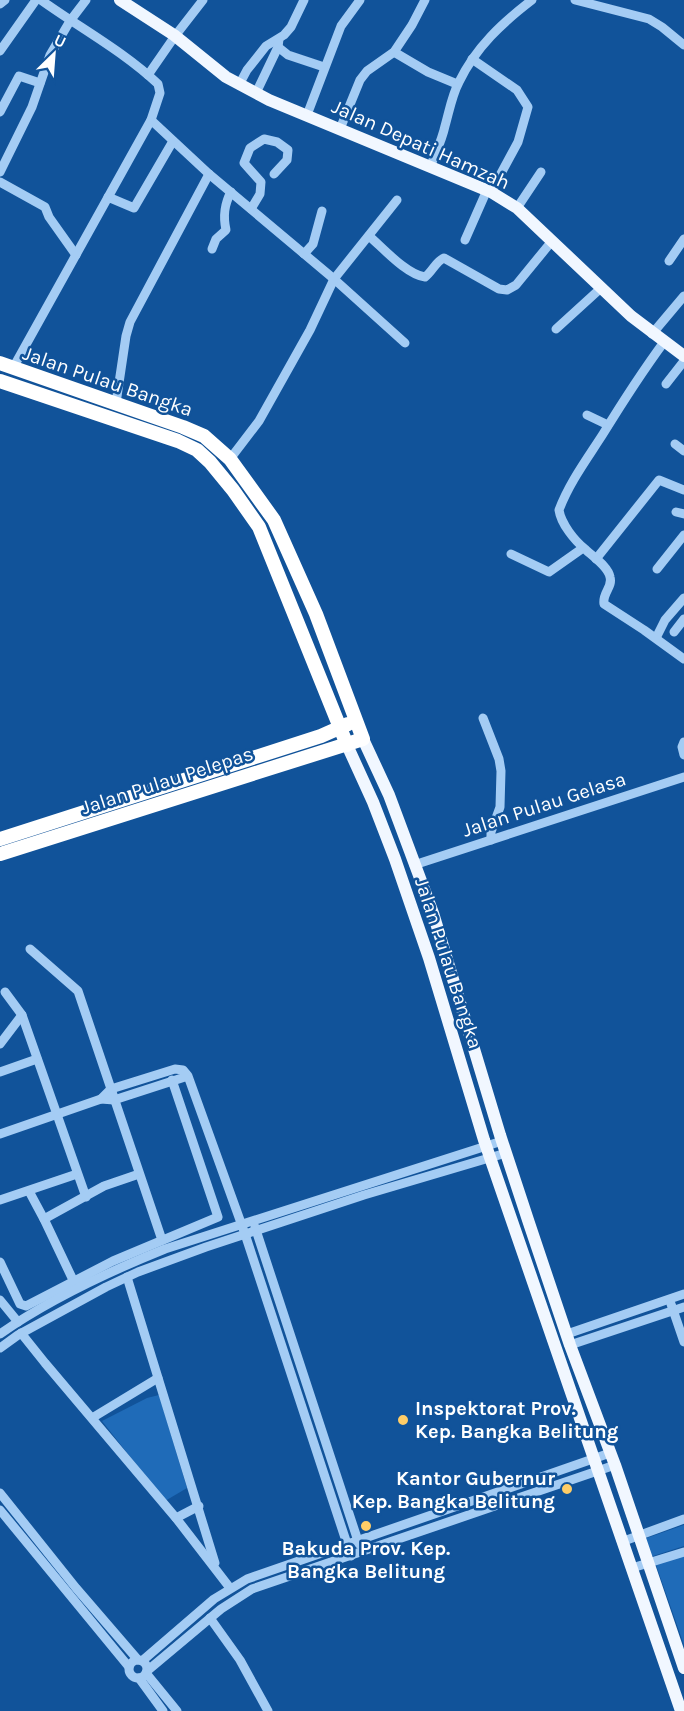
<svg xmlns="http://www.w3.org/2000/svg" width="684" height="1711" viewBox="0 0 684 1711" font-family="Karla,sans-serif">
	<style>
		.green { fill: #1f6bb8 }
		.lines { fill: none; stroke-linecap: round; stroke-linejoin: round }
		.minor { stroke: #a4ccf4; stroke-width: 9 }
		.major { stroke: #f1f7ff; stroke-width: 12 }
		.highway { stroke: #fff; stroke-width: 14 }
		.poi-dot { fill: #ffcd67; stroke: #11539a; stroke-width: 2 }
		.labels { text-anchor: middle; stroke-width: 5; stroke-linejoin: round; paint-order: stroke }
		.street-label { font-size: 20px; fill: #fff; stroke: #11539a }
		.poi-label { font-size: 20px; font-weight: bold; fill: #fff; stroke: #11539a; text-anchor: start }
	</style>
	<rect width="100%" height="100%" fill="#11539a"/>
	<g class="green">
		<path d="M159,1395L187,1488L165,1501L102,1421L147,1398Z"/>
		<path d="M684,1525V1546L650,1557L644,1539Z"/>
		<path d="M684,1555V1645L656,1565Z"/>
	</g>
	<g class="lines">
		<g class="minor">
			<path d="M575,0L649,19L662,27L684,45"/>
			<path d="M0,4L5,0"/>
			<path d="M278,47L288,55L324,67"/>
			<path d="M0,51L36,0"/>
			<path d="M394,52L428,72L457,84"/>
			<path d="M472,59L517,90L528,107L518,142L491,192"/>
			<path d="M148,75L175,36L203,0"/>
			<path d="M239,85L247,70L266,46L284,35L291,27L304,0"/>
			<path d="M256,93L278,47L279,39"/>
			<path d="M0,112L19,76L40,83"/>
			<path d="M307,115L341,26L360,0"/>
			<path d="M151,120L209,174L334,279L405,343"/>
			<path d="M340,129L360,80L367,71L394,52L412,25L425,0"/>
			<path d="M431,165C436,152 442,140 445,126C449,112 452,95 459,82C476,47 502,23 532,0"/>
			<path d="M0,172L32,107L50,55L70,21L86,0"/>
			<path d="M0,182L45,207L49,217L76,255"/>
			<path d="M108,197L134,208L173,141"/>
			<path d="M517,208L541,172"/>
			<path d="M251,209L260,194L261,182L244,163L250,148L264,139L277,142L288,150L287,160L274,174"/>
			<path d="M369,236C383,248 407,275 425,277C432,272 436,261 444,258L499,289L507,290L516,285L552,241"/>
			<path d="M465,240L487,190"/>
			<path d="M212,249L216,239L226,230C223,216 224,205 231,192"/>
			<path d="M304,254L313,244L322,211"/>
			<path d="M669,261L684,239"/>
			<path d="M556,329L601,288"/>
			<path d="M652,334L684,296"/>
			<path d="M664,342C642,372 622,403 603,434C587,459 569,483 559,510C561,524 575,541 585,549C593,557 608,566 610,577C613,587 602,593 604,604L644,630L684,659"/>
			<path d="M13,368L151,120L160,93L158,84C123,51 80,28 41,0"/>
			<path d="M666,384L684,361"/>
			<path d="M116,403L126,336L130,322L209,174"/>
			<path d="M587,415L608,425"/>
			<path d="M675,444L684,451"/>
			<path d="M230,459L259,421L310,330L334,279L397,200"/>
			<path d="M676,512L684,514"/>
			<path d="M511,554L549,572L583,548"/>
			<path d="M596,559L659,480L684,490"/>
			<path d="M657,569L684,535"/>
			<path d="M674,632L684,619"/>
			<path d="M656,638L665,620L684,598"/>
			<path d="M483,718L499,759L501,771L500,807L491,832V840"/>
			<path d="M684,742L682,747L684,755"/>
			<path d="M414,865L684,777"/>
			<path d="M30,949L78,991L162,1240"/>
			<path d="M5,992L22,1015L86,1197"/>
			<path d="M0,1044L22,1015"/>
			<path d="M0,1072L37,1059"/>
			<path d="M188,1076L114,1100L101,1099L111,1089L175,1069L183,1070L188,1076L245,1234L351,1556"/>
			<path d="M0,1134L101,1099"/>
			<path d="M29,1191L44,1219L73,1280"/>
			<path d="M0,1200L77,1174"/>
			<path d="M44,1219L104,1186L139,1174"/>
			<path d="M255,1227L359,1544"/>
			<path d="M0,1262L20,1304L26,1306L113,1261L218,1217L172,1080"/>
			<path d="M127,1277L215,1563"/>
			<path d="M0,1300L18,1322"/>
			<path d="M671,1304L684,1342"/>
			<path d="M21,1333L45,1363L176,1518L230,1588"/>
			<path d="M0,1334C50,1299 108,1272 165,1249L502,1141"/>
			<path d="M567,1334L684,1294"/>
			<path d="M570,1345L684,1307"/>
			<path d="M0,1348L18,1335L106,1287L138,1272L206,1247L364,1195L506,1153"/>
			<path d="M92,1418L158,1378"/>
			<path d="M0,1493L76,1588L138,1660"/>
			<path d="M0,1510L129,1667"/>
			<path d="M176,1518L199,1506"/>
			<path d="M624,1541L684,1519"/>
			<path d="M632,1568L684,1552"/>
			<path d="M210,1618L240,1660L268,1711"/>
			<circle cx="138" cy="1669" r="9"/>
			<path d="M142,1661L214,1599L247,1579L610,1453"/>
			<path d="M147,1671L221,1609L252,1589L615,1465"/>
			<path d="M146,1673L177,1711"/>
			<path d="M139,1678L163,1711"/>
		</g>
		<g class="major">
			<path d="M120,0L174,35L226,77L269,100L491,192L517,208L631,316L684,356"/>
			<path d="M363,739L389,795L433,913L500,1135L529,1223L570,1345L615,1465L684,1668"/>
			<path d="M347,745L373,802L395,859L429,958L484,1140L681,1711"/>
		</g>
		<g class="highway">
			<path d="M0,363L183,427L204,436L230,459L274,520L316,614L363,739L0,854"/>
			<path d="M0,381L178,441L197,450L210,462L233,490L259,527L347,745"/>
			<path d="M0,839L321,736L348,724"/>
		</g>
	</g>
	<g class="poi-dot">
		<circle cx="403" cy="1420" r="6"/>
		<circle cx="567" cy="1489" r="6"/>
		<circle cx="366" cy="1526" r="6"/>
	</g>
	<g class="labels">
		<g class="street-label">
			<text transform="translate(421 144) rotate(24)" y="7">Jalan Depati Hamzah</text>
			<text transform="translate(108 381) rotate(19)" y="7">Jalan Pulau Bangka</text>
			<text transform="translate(167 780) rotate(-18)" y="7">Jalan Pulau Pelepas</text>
			<text transform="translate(544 804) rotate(-18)" y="7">Jalan Pulau Gelasa</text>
			<text transform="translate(449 963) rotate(72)" y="7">Jalan Pulau Bangka</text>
		</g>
		<g class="poi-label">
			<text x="415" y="1415">Inspektorat Prov.<tspan x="415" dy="23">Kep. Bangka Belitung</tspan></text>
			<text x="555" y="1485" text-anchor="end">Kantor Gubernur<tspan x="555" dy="23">Kep. Bangka Belitung</tspan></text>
			<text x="366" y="1555" text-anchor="middle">Bakuda Prov. Kep.<tspan x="366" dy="23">Bangka Belitung</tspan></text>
		</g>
	</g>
	<g transform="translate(54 54) rotate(25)" stroke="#11539a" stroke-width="4.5" paint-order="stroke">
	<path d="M0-4.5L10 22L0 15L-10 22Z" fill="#ffffff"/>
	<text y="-9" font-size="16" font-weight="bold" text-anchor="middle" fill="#ffffff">U</text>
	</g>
</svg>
